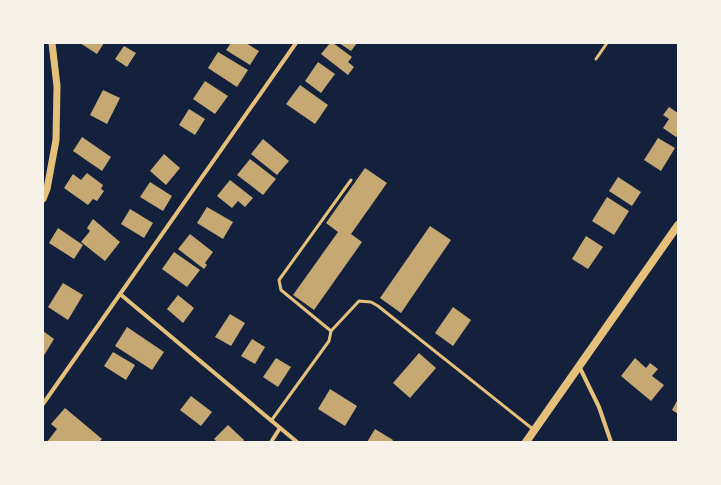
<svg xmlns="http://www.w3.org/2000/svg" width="721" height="485" viewBox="0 0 721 485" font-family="Commissioner,sans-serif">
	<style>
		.building { fill: #c6a872 }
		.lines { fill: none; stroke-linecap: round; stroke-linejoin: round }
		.service { stroke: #e5c07b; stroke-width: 3 }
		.minor { stroke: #e5c07b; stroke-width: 4 }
		.tertiary { stroke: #e5c07b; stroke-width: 7 }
		.secondary { stroke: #e5c07b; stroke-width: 8 }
	</style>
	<rect width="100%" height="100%" fill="#14213d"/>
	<g class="building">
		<path d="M80,43H104L97,54Z"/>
		<path d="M231,43H246L259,51L250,65L226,50Z"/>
		<path d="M330,43H333L352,57L348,62L354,67L348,75L321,54Z"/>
		<path d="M339,43H357L351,51Z"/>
		<path d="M124,46L136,53L127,67L115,59Z"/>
		<path d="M218,52L248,70L237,87L208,68Z"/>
		<path d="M318,62L335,74L321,93L305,81Z"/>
		<path d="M205,81L228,96L215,114L193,99Z"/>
		<path d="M300,85L328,105L315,124L286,104Z"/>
		<path d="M103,90L120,98L107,124L90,115Z"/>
		<path d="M669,107L678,113V135L676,137L663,128L669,119L663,115Z"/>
		<path d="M189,109L205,119L195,135L179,125Z"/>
		<path d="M82,137L111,157L102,171L73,151Z"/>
		<path d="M658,138L675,148L661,171L644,160Z"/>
		<path d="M263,139L289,161L277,175L251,154Z"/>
		<path d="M164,154L180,168L166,185L150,171Z"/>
		<path d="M250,159L276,179L263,195L237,175Z"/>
		<path d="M365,168L387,183L351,234L362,242L314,310L293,295L338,232L326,223Z"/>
		<path d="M87,173L103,185L101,189L104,191L97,201L93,199L88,205L64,188L73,174L81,180Z"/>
		<path d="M618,177L641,192L632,206L609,191Z"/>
		<path d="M230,180L253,198L245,207L238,201L232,208L217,196Z"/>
		<path d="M150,182L172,196L163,211L140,197Z"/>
		<path d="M607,197L629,211L614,235L592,221Z"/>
		<path d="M207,207L233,222L223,239L197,223Z"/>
		<path d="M130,209L153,223L144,238L121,224Z"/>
		<path d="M93,219L120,242L105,261L81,242L90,231L87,228Z"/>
		<path d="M430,226L451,240L401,313L380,298Z"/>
		<path d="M58,228L83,245L74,259L49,243Z"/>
		<path d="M190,234L213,252L205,263L207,265L204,269L178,249Z"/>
		<path d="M586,236L603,247L588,269L572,259Z"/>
		<path d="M174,252L200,270L187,287L162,269Z"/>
		<path d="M63,283L83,295L68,320L48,307Z"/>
		<path d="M178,295L194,308L183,323L167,309Z"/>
		<path d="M453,307L471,320L453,346L435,333Z"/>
		<path d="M230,314L245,323L231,346L215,337Z"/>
		<path d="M127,327L164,352L152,370L115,346Z"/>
		<path d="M43,331L54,339L43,357Z"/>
		<path d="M252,339L265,347L255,364L241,356Z"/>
		<path d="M113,352L135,365L126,380L104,366Z"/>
		<path d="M419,353L436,368L410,398L393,383Z"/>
		<path d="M276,358L291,367L278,387L263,377Z"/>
		<path d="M635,358L646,368L650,363L658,369L652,376L664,385L651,401L621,376Z"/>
		<path d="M330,389L357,406L345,426L318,409Z"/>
		<path d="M191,396L212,412L201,426L180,410Z"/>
		<path d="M678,399V414L672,410Z"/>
		<path d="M65,408L102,439L99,442H47L57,429L51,424Z"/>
		<path d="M228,425L244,440L243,442H217L214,439Z"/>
		<path d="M375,429L393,440L392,442H367Z"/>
	</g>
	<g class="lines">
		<g class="service">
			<path d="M596,59L607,43"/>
			<path d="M331,331L359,301L371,302L378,306L534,430"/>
			<path d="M271,421L329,341L331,331L281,290L279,280L351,180"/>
		</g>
		<g class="minor">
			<path d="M120,294L297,442"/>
			<path d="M579,366L599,407L611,442"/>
			<path d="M43,404L296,43"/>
			<path d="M271,442L280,428"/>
		</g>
		<path class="tertiary" d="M43,199L47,189L56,140L57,86L52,43"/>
		<path class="secondary" d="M526,442L678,225"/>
	</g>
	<rect width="721" height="485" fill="none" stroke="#f6f1e7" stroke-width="88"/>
</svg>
